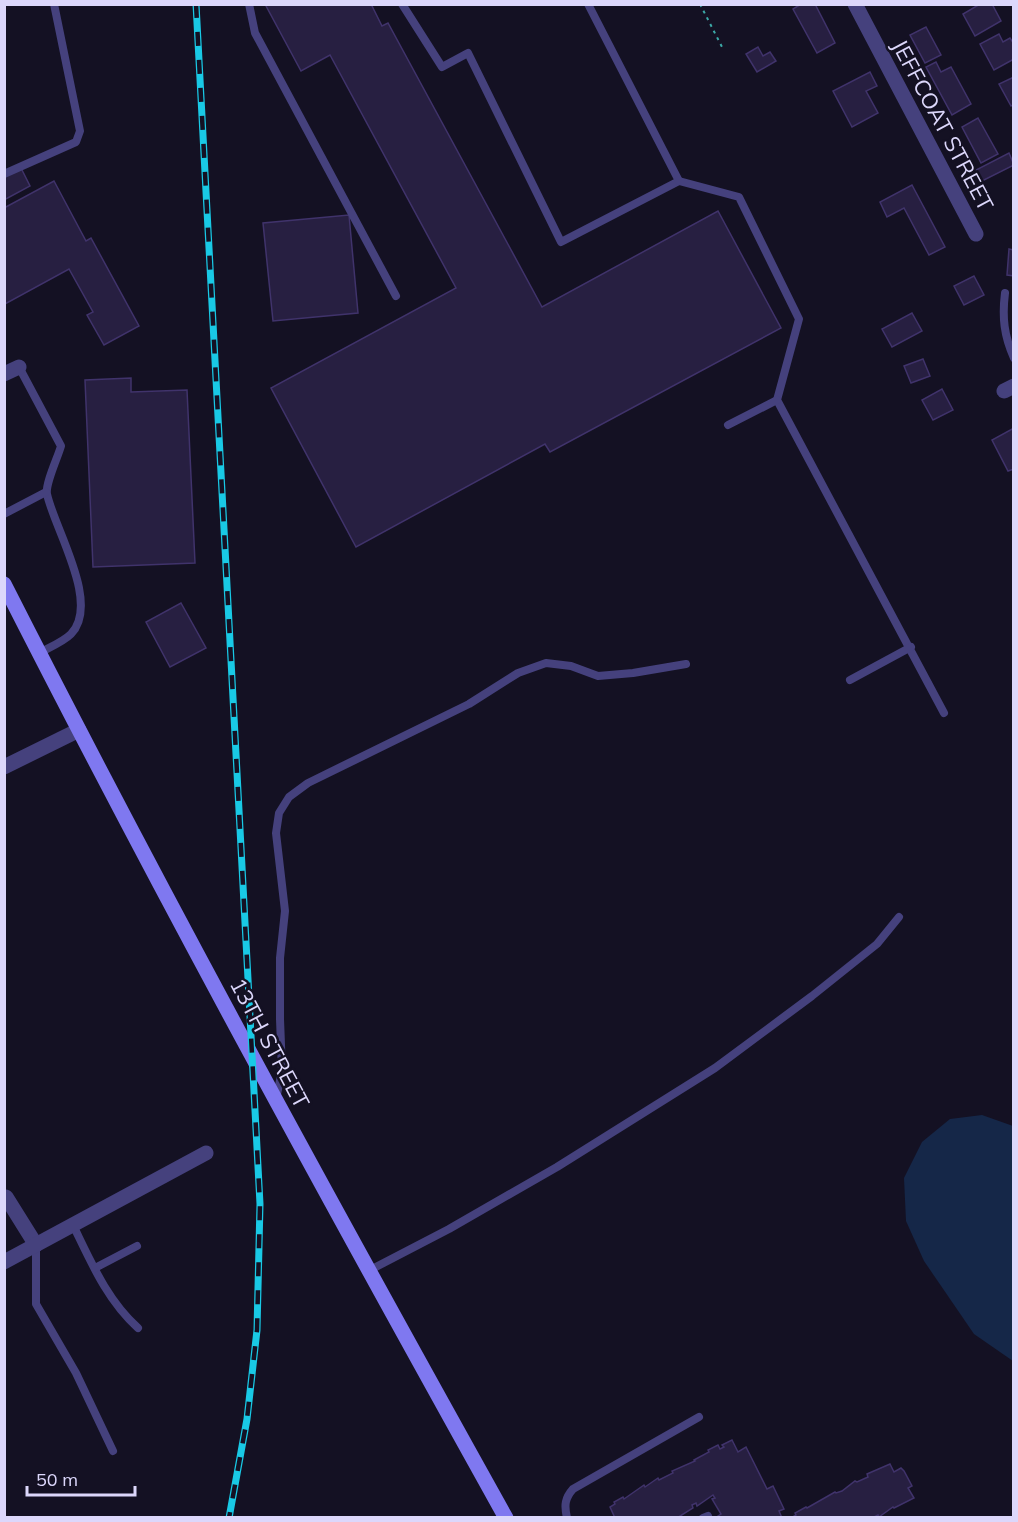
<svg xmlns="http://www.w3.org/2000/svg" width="1018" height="1522" viewBox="0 0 1018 1522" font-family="Mulish,sans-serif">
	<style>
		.water { fill: #152748 }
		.building { fill: #271f41; stroke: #40336b; stroke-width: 1.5 }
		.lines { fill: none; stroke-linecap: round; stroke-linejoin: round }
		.path { stroke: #3ca9a7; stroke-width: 2; stroke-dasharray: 3 4.5; stroke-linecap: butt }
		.lane { stroke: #45417d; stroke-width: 8 }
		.street { stroke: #45417d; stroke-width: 15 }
		.secondary { stroke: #7f78f0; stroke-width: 15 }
		.rail-casing { stroke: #19c9e5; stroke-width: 7 }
		.rail { stroke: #141123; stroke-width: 4.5; stroke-dasharray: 14; stroke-linecap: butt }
		.labels { text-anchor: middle; stroke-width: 5; stroke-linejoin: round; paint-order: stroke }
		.street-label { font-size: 22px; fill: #dcd7fb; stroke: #141123 }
	</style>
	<rect width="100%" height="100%" fill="#141123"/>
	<path class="water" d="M982,1115L1013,1126V1361L974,1334L924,1261L906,1221L904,1178L922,1142L950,1119Z"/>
	<g class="building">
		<path d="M265,4H371L382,26L388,23L542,307L718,211L781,328L550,452L545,444L356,547L271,388L456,288L330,55L301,71Z"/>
		<path d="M801,4H815L835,43L817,53L793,9Z"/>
		<path d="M980,4H992L1001,21L975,36L963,14Z"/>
		<path d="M926,27L941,55L925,63L910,35Z"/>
		<path d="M999,34L1003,42L1010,38L1014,44V59L994,70L980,44Z"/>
		<path d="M758,47L763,56L770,52L776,61L757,72L746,54Z"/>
		<path d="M936,62L941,72L951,67L971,104L952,115L926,67Z"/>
		<path d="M870,72L877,86L866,91L878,113L852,127L833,91Z"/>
		<path d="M1014,77V104L1011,106L999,84Z"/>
		<path d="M978,118L998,154L981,163L962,127Z"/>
		<path d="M1009,153L1014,165L982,181L976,170Z"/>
		<path d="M21,168L30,186L4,200V177Z"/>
		<path d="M54,181L86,241L91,238L139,326L104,345L87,315L93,312L69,269L5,304L4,302V208Z"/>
		<path d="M912,185L945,247L929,255L904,208L887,217L880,202Z"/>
		<path d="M349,215L358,313L273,321L263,223Z"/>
		<path d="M1009,249L1014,250V276L1007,275Z"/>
		<path d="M974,276L984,295L964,305L954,286Z"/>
		<path d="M912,313L922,331L892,347L882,329Z"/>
		<path d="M923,359L930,376L911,383L904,366Z"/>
		<path d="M131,378V392L187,390L195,563L93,567L85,380Z"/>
		<path d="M942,389L953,410L933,420L922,400Z"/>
		<path d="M1014,428V469L1008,471L992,440Z"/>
		<path d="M181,603L206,648L170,667L146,622Z"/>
		<path d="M732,1440L738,1452L746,1447L767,1489L773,1486L784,1509L779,1511L782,1518H715L721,1514L712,1499L715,1498L713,1495L697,1506L696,1503L692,1505L693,1508L677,1518H615L610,1507L615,1504L614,1502L623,1497L624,1499L644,1485L645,1487L658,1478L659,1480L673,1473L672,1471L695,1461L694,1460L709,1452L708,1450L718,1445L720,1449L724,1447L722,1445Z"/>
		<path d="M890,1464L894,1472L901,1468L904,1471L912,1486L908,1488L914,1498L894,1508L893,1507L879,1517L878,1515L872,1518H791L796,1515L795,1513L806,1507L807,1508L835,1492L836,1493L842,1491L855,1481L857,1482L868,1477L867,1474Z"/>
	</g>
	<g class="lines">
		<path class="path" d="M700,4L722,47"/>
		<g class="lane">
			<path d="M249,4L255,33L396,296"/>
			<path d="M402,4L442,67L468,53L561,242L679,181"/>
			<path d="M588,4L679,181L739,197L799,319L777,400L944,713"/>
			<path d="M4,174L76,142L80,131L54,4"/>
			<path d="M1005,293C1002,317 1004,336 1014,358"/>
			<path d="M19,367L61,446C58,457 45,484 47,494C54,528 101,603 71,634C63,642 50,647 39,653"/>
			<path d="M728,425L777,400"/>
			<path d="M4,514L46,492"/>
			<path d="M850,680L911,647"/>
			<path d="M276,1099L282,1071L280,1019V958L285,911L276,833L279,813L289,797L308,783L469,704L518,673L546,663L571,666L598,676L633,673L686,664"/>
			<path d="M73,1225C91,1262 107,1300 138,1328"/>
			<path d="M36,1245V1304L76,1373L113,1451"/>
			<path d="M95,1268L137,1246"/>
			<path d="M370,1270L449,1229L557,1167L715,1068L812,996L877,944L899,917"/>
			<path d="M567,1518C564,1505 565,1498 573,1489L699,1417"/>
			<path d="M703,1518L708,1516"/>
		</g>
		<g class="street">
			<path d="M855,4L976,234"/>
			<path d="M4,374L19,367"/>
			<path d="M1004,391L1014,386"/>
			<path d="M4,767L79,730"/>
			<path d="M6,1197L36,1245"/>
			<path d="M4,1262L206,1153"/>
		</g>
		<path class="secondary" d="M4,584C164,899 334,1209 506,1518"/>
		<defs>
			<path id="rail" d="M196,4L260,1204L257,1330L247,1419L229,1518"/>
		</defs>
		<use href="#rail" class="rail-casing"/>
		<use href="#rail" class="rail"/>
	</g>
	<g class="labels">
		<g class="street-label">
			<text transform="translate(943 125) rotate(62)" y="8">JEFFCOAT STREET</text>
			<text transform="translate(270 1043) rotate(62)" y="8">13TH STREET</text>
		</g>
	</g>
	<rect width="1018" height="1522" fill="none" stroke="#dcd7fb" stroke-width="12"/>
	<path d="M27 1486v9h108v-9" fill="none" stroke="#dcd7fb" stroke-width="3"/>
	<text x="36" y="1486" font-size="18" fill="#dcd7fb" stroke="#141123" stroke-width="4.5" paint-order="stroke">50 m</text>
</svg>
